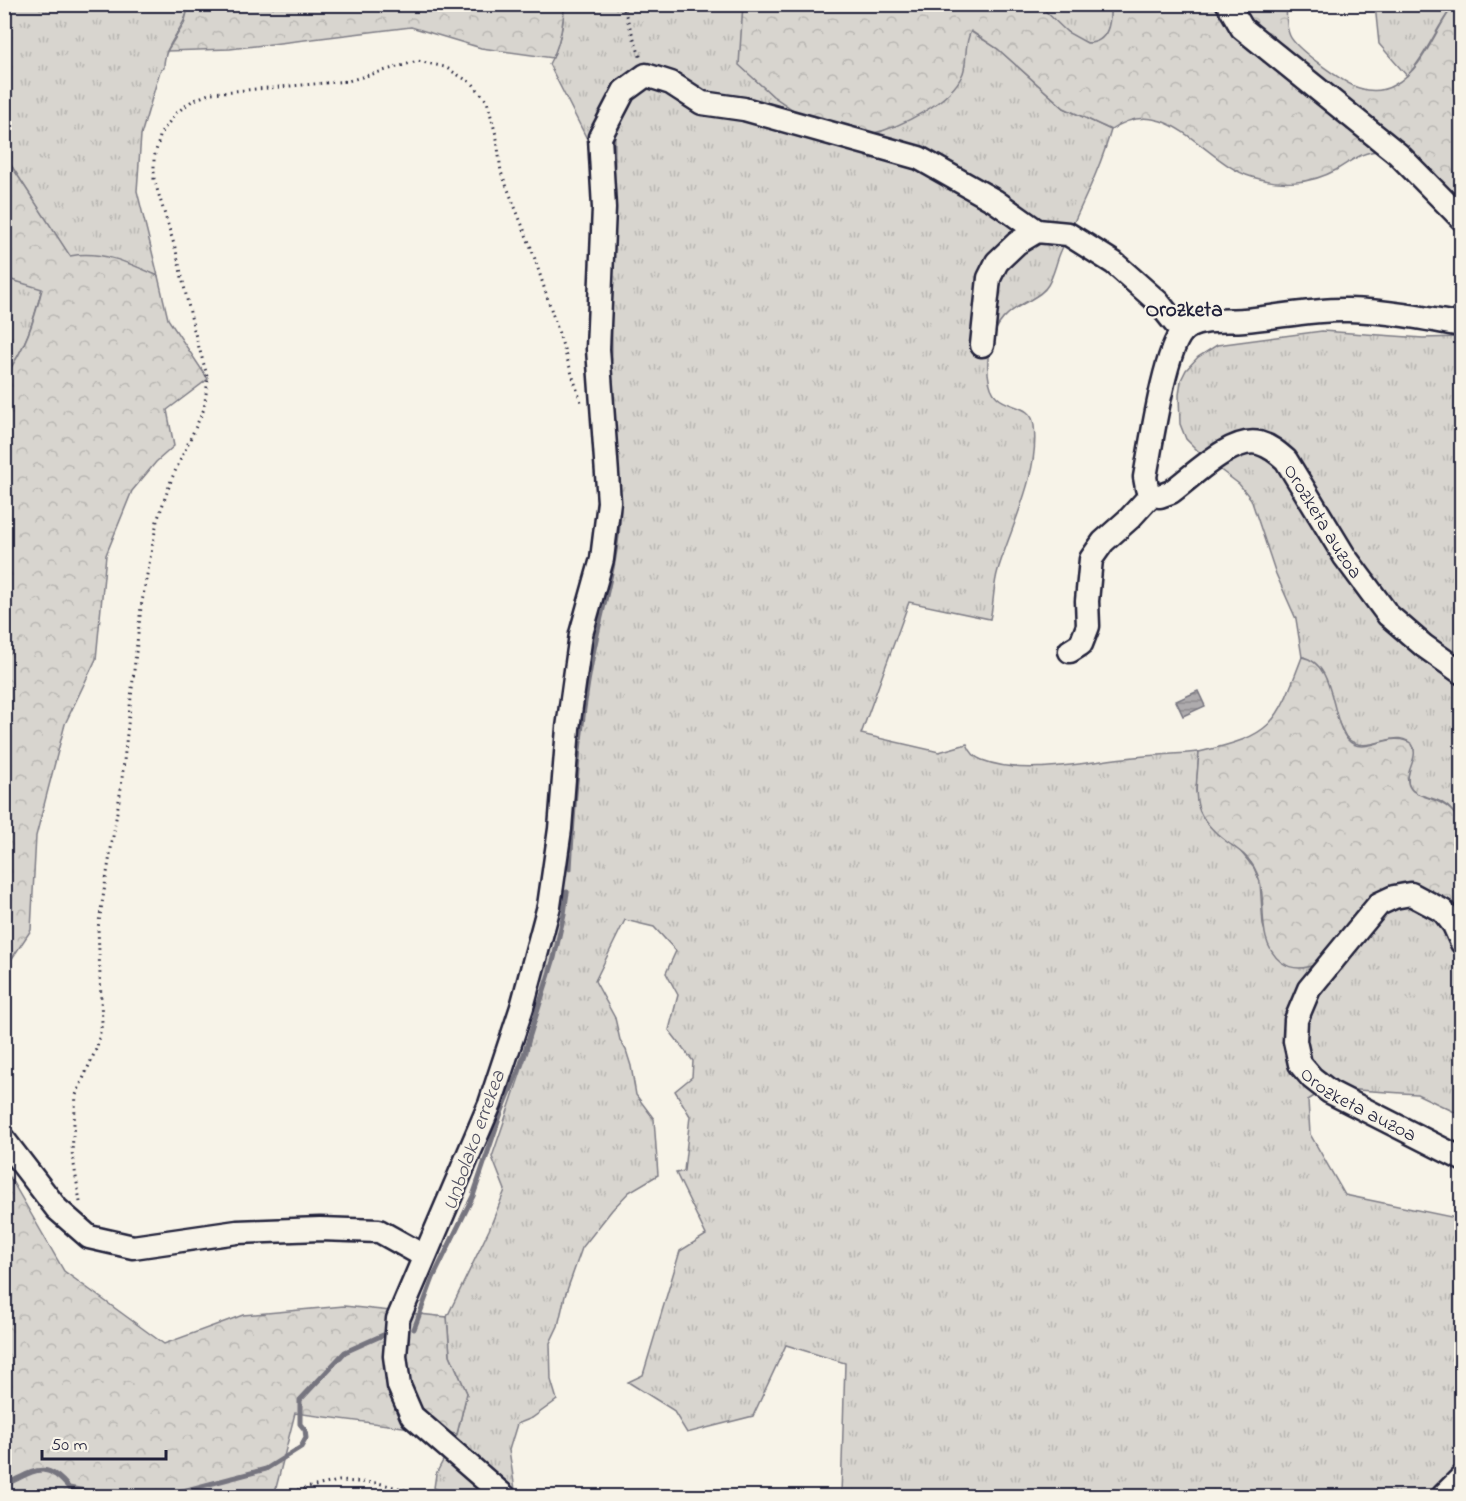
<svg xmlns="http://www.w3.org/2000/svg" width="1466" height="1501" viewBox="0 0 1466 1501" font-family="'Indie Flower',sans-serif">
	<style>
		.grass { fill: url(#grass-tufts); stroke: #7d7c85; stroke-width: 1.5 }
		.forest { fill: url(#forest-crowns); stroke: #7d7c85; stroke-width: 1.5 }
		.water { fill: url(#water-rules); stroke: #76747f; stroke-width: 1.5 }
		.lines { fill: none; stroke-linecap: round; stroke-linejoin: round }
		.stream { stroke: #76747f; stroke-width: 5 }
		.minor-casing { stroke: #22223b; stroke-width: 27 }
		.path { stroke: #22223b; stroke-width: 3; stroke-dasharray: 1.5 4.5; stroke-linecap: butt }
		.minor { stroke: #f7f3e8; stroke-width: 22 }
		.labels { text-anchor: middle; stroke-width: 4.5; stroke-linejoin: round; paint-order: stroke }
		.street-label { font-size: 20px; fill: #22223b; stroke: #f7f3e8 }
		.neighbourhood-label { font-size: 21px; font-weight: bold; fill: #22223b; stroke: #f7f3e8 }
		.water-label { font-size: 21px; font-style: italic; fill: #535263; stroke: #f7f3e8 }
	</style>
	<defs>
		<pattern id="grass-tufts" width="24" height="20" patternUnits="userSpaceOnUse" patternTransform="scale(1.5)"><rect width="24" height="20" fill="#d8d5cf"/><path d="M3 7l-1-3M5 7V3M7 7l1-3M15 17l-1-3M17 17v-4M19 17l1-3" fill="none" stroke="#b9b7b3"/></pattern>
		<pattern id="forest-crowns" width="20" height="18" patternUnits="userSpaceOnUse" patternTransform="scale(1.5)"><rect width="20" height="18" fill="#d8d5cf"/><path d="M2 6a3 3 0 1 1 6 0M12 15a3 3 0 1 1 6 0" fill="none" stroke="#b9b7b3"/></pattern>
		<pattern id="water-rules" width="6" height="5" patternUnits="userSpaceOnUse" patternTransform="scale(1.5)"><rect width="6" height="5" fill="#aeabad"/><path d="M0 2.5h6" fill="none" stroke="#8d8b8e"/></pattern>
	</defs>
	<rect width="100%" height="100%" fill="#f7f3e8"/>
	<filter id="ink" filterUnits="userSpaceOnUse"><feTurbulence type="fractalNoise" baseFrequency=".0167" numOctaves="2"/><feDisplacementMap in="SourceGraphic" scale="12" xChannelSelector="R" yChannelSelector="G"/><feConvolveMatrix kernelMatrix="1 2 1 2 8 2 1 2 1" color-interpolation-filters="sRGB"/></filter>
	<g filter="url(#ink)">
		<g class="grass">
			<path d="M5,5H189C186,28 163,44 164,68L160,71L141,135L137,191L158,276C131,264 99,250 70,257L5,156Z"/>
			<path d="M564,5H743L740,65L773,96L805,118L880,132L938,102L963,72L965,46L970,31L998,49L1064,108L1111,130C1099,173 1078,211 1061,251C1056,262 1054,275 1048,285C1044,292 1037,296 1030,300C1007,312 995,322 989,349C987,362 986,387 997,397C1009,409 1032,404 1034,426C1040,472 1011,527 998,570C993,586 994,603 990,619L909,602L861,734L939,752L967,744C970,752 974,757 982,760C1026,777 1088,761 1134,757C1156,755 1178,754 1199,752L1196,792L1219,835L1241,852L1254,868L1260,882L1263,925L1269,944L1423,899L1461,952V1115L1417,1094L1327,1088L1308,1100L1310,1134L1345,1195L1461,1219V1496H841L845,1363L786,1345L753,1416L687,1433L673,1410L628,1382L643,1375L680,1251L706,1235L676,1173L684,1171L690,1116L675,1091L692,1077L693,1061L669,1030L678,995L666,973L676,951L654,927L625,920L595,981L615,1018L620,1040L626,1050L631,1066L636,1095L654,1119L658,1175L629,1192L612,1210L582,1248L565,1296L558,1326L550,1343L551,1380L557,1400L532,1418L517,1424L509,1450L516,1496H455L434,1488L436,1474L457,1434L467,1393L450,1355L447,1317L489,1230L505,1190L492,1157L528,1051L566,849L599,600L604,342L615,187L588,141L549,64C559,46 564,25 564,5Z"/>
			<path d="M1039,5H1110C1111,16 1111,27 1104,37C1086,59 1051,17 1039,5Z"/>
			<path d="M1375,5H1454C1436,27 1427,55 1407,76L1379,44Z"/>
			<path d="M5,278L42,288C34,320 25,350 5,376Z"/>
			<path d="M1322,331L1423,338L1461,337V826C1457,816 1450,807 1441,802C1430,795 1408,798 1408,780C1408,770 1412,758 1414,748C1398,722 1368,760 1346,737L1304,657H1302L1296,619L1276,574L1251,499L1239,484L1206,459L1186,439L1180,424L1179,395L1181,380L1186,370L1198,357L1217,345Z"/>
		</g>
		<g class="forest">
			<path d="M1287,4C1286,15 1286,27 1290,36C1296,49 1345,84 1359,88C1371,92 1384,91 1394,85C1425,68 1434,30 1454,5H1461V224L1382,151C1364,150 1351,161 1336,170C1311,184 1280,186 1252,177C1204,163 1167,90 1111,130L1064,108L998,49L971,31C963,47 968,59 963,73C952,102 899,128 870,134L805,118L773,96L739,65L743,5H1039L1067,32L1087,43C1109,43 1111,22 1110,5Z"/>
			<path d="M189,5L564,4C564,22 560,41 553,58L481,48L411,27L230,49L167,51L184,24Z"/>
			<path d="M5,156L70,256C101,250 129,263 158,276L168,319L208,379L167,410L174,446L156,462L132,491L106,555L96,659L65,724L36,836L31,930L5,969V376C25,350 34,321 42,289L5,278Z"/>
			<path d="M1302,657C1336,663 1330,718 1347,739C1364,759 1390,728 1412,744C1421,759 1400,775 1411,789C1414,793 1418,794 1423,796C1442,802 1453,807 1462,826L1461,952L1447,922L1406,896L1316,964C1305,969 1292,970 1281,962C1253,939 1270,899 1256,871C1250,858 1239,850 1227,842C1188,812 1196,797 1199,752C1273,735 1276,726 1302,657Z"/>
			<path d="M4,1167L64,1271L164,1344L243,1315L344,1306L447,1317L450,1355L467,1393L457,1434L295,1413L274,1496H5Z"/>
		</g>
		<path class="water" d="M1198,691L1205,706L1183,716L1176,701Z"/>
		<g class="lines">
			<g class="stream">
				<path d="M613,165V129"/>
				<path d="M610,360V327"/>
				<path d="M570,869C574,799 579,728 592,659C601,610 618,560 619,510"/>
				<path d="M414,1329L433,1278L473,1196L501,1113L520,1067L554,958L564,914L567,892"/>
				<path d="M4,1485C34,1472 45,1458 69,1488L112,1496"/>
				<path d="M164,1496L266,1469L301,1447L306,1438L305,1430L300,1424V1400L345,1352L383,1335"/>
			</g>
			<defs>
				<g id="minor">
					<path d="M1228,4L1242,28L1398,154L1462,219"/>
					<path id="s1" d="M1462,325C1424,318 1387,311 1348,310C1313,309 1279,317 1244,320C1226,322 1196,317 1182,332C1164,353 1151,446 1145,477L1147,488L1151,495L1160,496L1171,492C1192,477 1232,436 1259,443C1270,446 1278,453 1286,460L1345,557L1388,615L1424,646L1462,673"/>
					<path d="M982,345L989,278L997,262L1017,243L1037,231L1068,234L1114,263L1158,302L1182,332"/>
					<path d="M1070,651L1081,644L1088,626L1087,601L1091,559L1103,542L1130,518L1151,495"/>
					<path id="s2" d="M1462,943L1454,925L1443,911L1411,894L1394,897L1379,904L1309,989L1296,1020L1295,1041L1300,1064L1312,1078L1330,1092L1462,1159"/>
					<path d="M4,1140L57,1209L89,1237L133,1247L237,1232L320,1229L379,1231L424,1256"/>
					<path d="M504,1496L412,1416L399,1386L395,1356L398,1319L490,1104L522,1007L549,906L560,829L568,728L581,634L602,559L609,502L598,349L604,208L600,137L624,91L646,75L671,83L702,103L744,109L919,158L995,201L1037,231"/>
					<path d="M1443,1496L1462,1477"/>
				</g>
			</defs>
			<use href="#minor" class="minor-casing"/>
			<g class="path">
				<path d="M622,4L641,59"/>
				<path d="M80,1202L72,1152L76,1095L97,1047L102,1023L98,928L121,788L141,607L157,521L172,478L204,409L208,379L194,330L176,251L154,179V158L161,133L176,113L192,101L211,93L348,81L418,61L445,67L473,84L487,101L497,139L501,172L532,250L581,402"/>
				<path d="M268,1496L339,1481L378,1483L430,1496"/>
			</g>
			<use href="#minor" class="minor"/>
		</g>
	</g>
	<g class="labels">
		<g class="street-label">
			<text dy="7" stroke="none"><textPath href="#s1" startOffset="682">Orozketa auzoa</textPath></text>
			<text dy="7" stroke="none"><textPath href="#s2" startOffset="368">Orozketa auzoa</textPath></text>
		</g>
		<g class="neighbourhood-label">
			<text x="1184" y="316">Orozketa</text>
		</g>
		<g class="water-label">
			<text transform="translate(473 1140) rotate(-70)" y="7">Unbolako errekea</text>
		</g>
	</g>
	<rect width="1466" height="1501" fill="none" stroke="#f7f3e8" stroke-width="24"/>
	<rect x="12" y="12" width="1442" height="1477" fill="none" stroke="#22223b" stroke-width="2" filter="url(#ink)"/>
	<path d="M42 1450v9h124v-9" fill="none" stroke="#22223b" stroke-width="3"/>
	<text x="51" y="1450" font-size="18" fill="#22223b" stroke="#f7f3e8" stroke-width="4.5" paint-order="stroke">50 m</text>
</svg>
